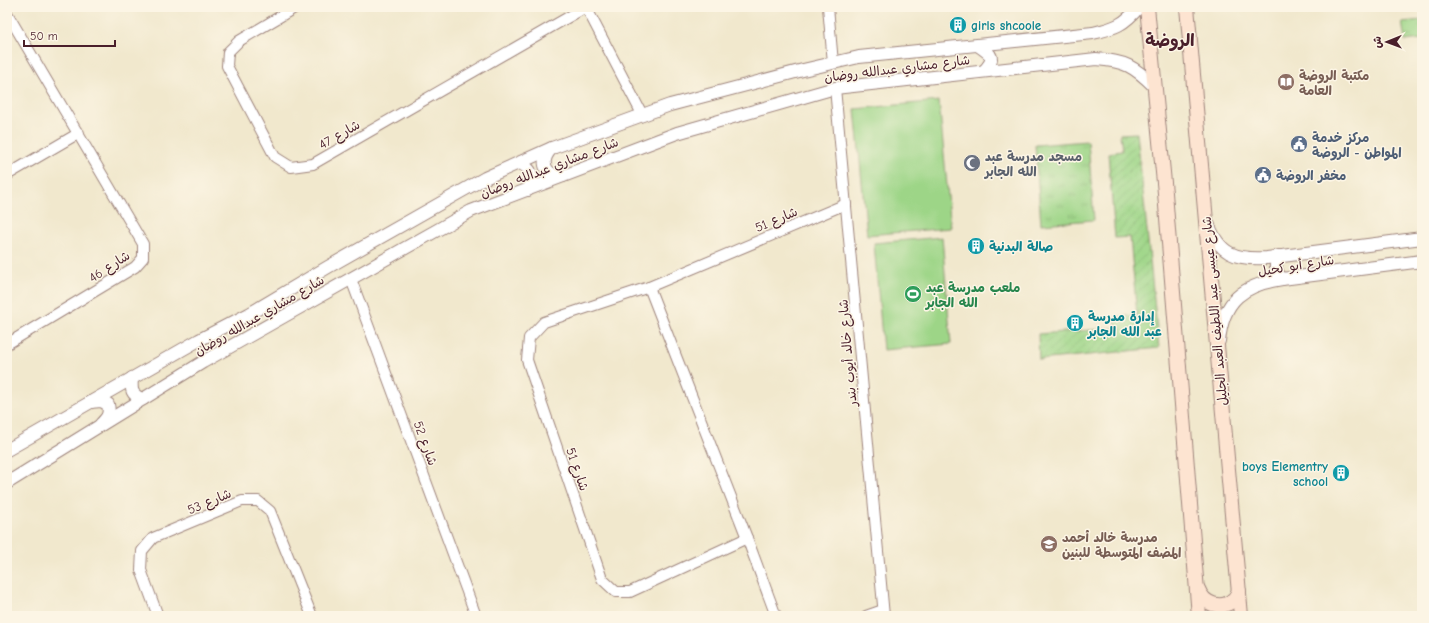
<svg xmlns="http://www.w3.org/2000/svg" width="1429" height="623" viewBox="0 0 1429 623" font-family="'Comic Neue','Playpen Sans Arabic',sans-serif">
	<style>
		.grass { fill: #9dd587; stroke: #747a59 }
		.park { fill: url(#park-tufts); stroke: #747a59 }
		.garden { fill: url(#garden-furrows); stroke: #747a59 }
		.lines { fill: none; stroke-linecap: round; stroke-linejoin: round }
		.minor-casing { stroke: #9e847c; stroke-width: 12 }
		.tertiary-casing { stroke: #9e847c; stroke-width: 14 }
		.secondary-casing { stroke: #9e847c; stroke-width: 16 }
		.minor { stroke: #fff; stroke-width: 10 }
		.tertiary { stroke: #fff; stroke-width: 12 }
		.secondary { stroke: #fde4d1; stroke-width: 14 }
		.labels { text-anchor: middle; stroke-width: 3; stroke-linejoin: round; paint-order: stroke }
		.culture-label { font-size: 13px; font-weight: bold; fill: #0d838f; stroke: #fcf5e5; text-anchor: start }
		.street-label { font-size: 13px; fill: #4a1f2b; stroke: #fcf5e5 }
		.education-label { font-size: 13px; font-weight: bold; fill: #785e54; stroke: #fcf5e5; text-anchor: start }
		.service-label { font-size: 13px; font-weight: bold; fill: #4e5e75; stroke: #fcf5e5; text-anchor: start }
		.worship-label { font-size: 13px; font-weight: bold; fill: #5b616d; stroke: #fcf5e5; text-anchor: start }
		.leisure-label { font-size: 13px; font-weight: bold; fill: #27864d; stroke: #fcf5e5; text-anchor: start }
		.district-label { font-size: 17px; font-weight: bold; fill: #4a1f2b; stroke: #fcf5e5 }
	</style>
	<defs>
		<pattern id="park-tufts" width="24" height="20" patternUnits="userSpaceOnUse"><rect width="24" height="20" fill="#9dd587"/><path d="M3 7l-1-3M5 7V3M7 7l1-3M15 17l-1-3M17 17v-4M19 17l1-3" fill="none" stroke="#89b675"/></pattern>
		<pattern id="garden-furrows" width="10" height="10" patternUnits="userSpaceOnUse"><rect width="10" height="10" fill="#9dd587"/><path d="M-1 1l2-2M0 10L10 0M9 11l2-2" fill="none" stroke="#89b675"/></pattern>
	</defs>
	<rect width="100%" height="100%" fill="#fcf5e5"/>
	<filter id="ink" filterUnits="userSpaceOnUse"><feTurbulence type="fractalNoise" baseFrequency=".025" numOctaves="2"/><feDisplacementMap in="SourceGraphic" scale="8" xChannelSelector="R" yChannelSelector="G"/><feConvolveMatrix kernelMatrix="1 2 1 2 8 2 1 2 1" color-interpolation-filters="sRGB"/></filter>
	<filter id="wash" filterUnits="userSpaceOnUse"><feTurbulence type="fractalNoise" baseFrequency=".012" numOctaves="4" result="noise"/><feDisplacementMap in="SourceGraphic" scale="16" xChannelSelector="R" yChannelSelector="G"/><feGaussianBlur stdDeviation="0.9" result="paint"/><feColorMatrix in="noise" values="0 0 0 0 0 0 0 0 0 0 0 0 0 0 0 0 0 1.4 0 .05"/><feComposite in="paint" operator="in"/></filter>
	<g filter="url(#wash)">
		<rect width="100%" height="100%" fill="#f1e8cd"/>
		<g class="grass">
			<path d="M939,101L951,228L867,235L855,109Z"/>
			<path d="M942,237L951,344L883,350L874,243Z"/>
		</g>
		<g class="park">
			<path d="M1422,20V39L1405,41L1402,22Z"/>
			<path d="M1088,141L1094,220L1041,224L1035,145Z"/>
		</g>
		<path class="garden" d="M1137,133L1159,348L1039,360L1038,334L1116,328L1115,317L1137,315L1130,237L1115,238L1108,153L1122,151L1120,134Z"/>
	</g>
	<g filter="url(#ink)">
		<g class="lines">
			<defs>
				<g id="minor">
					<path d="M296,7L239,41L228,52L227,66L275,157L291,167L313,164L586,7"/>
					<path d="M586,7L642,114"/>
					<path d="M828,7L833,63"/>
					<path d="M7,13L143,244V258L135,267L7,344"/>
					<path d="M835,88L884,616"/>
					<path d="M7,175L79,133"/>
					<path d="M351,279L476,616"/>
					<path d="M649,287L747,538L776,616"/>
					<path d="M747,538L630,592H616L602,579L527,360L529,338L544,322L649,287L846,204"/>
					<path d="M158,616L141,570L142,551L153,538L242,501H258L270,511L312,616"/>
					<path d="M866,616L883,610"/>
				</g>
				<g id="tertiary">
					<path d="M979,46C992,55 996,58 984,71"/>
					<path d="M552,148C539,161 544,176 563,176"/>
					<path d="M519,163C532,168 535,177 528,190"/>
					<path d="M1208,223C1219,254 1235,260 1267,258L1422,238"/>
					<path d="M1279,256C1274,265 1275,272 1282,279"/>
					<path d="M1219,341C1223,300 1243,285 1282,279L1422,261"/>
					<path d="M132,378C131,390 131,395 143,399"/>
					<path d="M90,402L101,401L108,404C110,414 108,417 101,424"/>
					<path d="M7,450L199,340L249,314L328,267L485,178L552,148L670,105L803,70L859,57L1093,33C1115,28 1124,25 1139,7"/>
					<path d="M7,483L203,362L471,211L677,133L835,88L1096,59C1125,61 1134,66 1155,87"/>
				</g>
				<g id="secondary">
					<path d="M1147,7L1165,193L1199,616"/>
					<path d="M1187,7L1241,616"/>
					<path d="M1198,589C1203,603 1221,612 1234,599C1236,597 1238,593 1239,591"/>
				</g>
			</defs>
			<use href="#minor" class="minor-casing"/>
			<use href="#tertiary" class="tertiary-casing"/>
			<use href="#secondary" class="secondary-casing"/>
			<use href="#minor" class="minor"/>
			<use href="#tertiary" class="tertiary"/>
			<use href="#secondary" class="secondary"/>
		</g>
	</g>
	<defs>
		<symbol id="building-disc" viewBox="-11 -11 22 22"><circle r="9.5" fill="#0f9aa8" stroke="#fcf5e5"/><path d="M-4-6H4V6H1V3H-1V6H-4ZM-2.5-4.3h1.7v1.8h-1.7ZM.8-4.3h1.7v1.8H.8ZM-2.5-1h1.7V.8h-1.7ZM.8-1h1.7V.8H.8Z" fill="#fff"/></symbol>
		<symbol id="library-disc" viewBox="-11 -11 22 22"><circle r="9.5" fill="#8d6e63" stroke="#fcf5e5"/><path d="M-6-4Q-3-5.5-.7-3.5V5Q-3 3-6 4ZM6-4Q3-5.5 .7-3.5V5Q3 3 6 4Z" fill="#fff"/></symbol>
		<symbol id="civic-disc" viewBox="-11 -11 22 22"><circle r="9.5" fill="#5c6f8a" stroke="#fcf5e5"/><path d="M-.6-6.5H3V-4.5H.6V-3L4-1V1h2V6H-6V1h2V-1L-.6-3ZM-1.2 2.5V6h2.4V2.5Z" fill="#fff"/></symbol>
		<symbol id="mosque-disc" viewBox="-11 -11 22 22"><circle r="9.5" fill="#6b7280" stroke="#fcf5e5"/><path d="M3.5-4.9A6 6 0 1 0 3.5 4.9A5 5 0 1 1 3.5-4.9Z" fill="#fff"/></symbol>
		<symbol id="stadium-disc" viewBox="-11 -11 22 22"><circle r="9.5" fill="#2e9e5b" stroke="#fcf5e5"/><path d="M0-5a6.5 5 0 1 0 0 10a6.5 5 0 1 0 0-10ZM-3.5-1.8h7v3.6h-7Z" fill="#fff"/></symbol>
		<symbol id="school-disc" viewBox="-11 -11 22 22"><circle r="9.5" fill="#8d6e63" stroke="#fcf5e5"/><path d="M0-5L7-2L0 1L-7-2ZM-4 1L0 2.5L4 1V4Q0 6-4 4Z" fill="#fff"/></symbol>
	</defs>
	<g fill-rule="evenodd">
		<use href="#building-disc" x="948" y="15" width="20" height="20"/>
		<use href="#library-disc" x="1276" y="72" width="20" height="20"/>
		<use href="#civic-disc" x="1289" y="134" width="20" height="20"/>
		<use href="#mosque-disc" x="962" y="153" width="20" height="20"/>
		<use href="#civic-disc" x="1253" y="165" width="20" height="20"/>
		<use href="#building-disc" x="966" y="236" width="20" height="20"/>
		<use href="#stadium-disc" x="903" y="284" width="20" height="20"/>
		<use href="#building-disc" x="1065" y="313" width="20" height="20"/>
		<use href="#building-disc" x="1331" y="463" width="20" height="20"/>
		<use href="#school-disc" x="1039" y="534" width="20" height="20"/>
	</g>
	<g class="labels">
		<g class="culture-label">
			<text x="971" y="30">girls shcoole</text>
			<text x="989" y="251">صالة البدنية</text>
			<text x="1088" y="321">إدارة مدرسة<tspan x="1088" dy="15">عبد الله الجابر</tspan></text>
			<text x="1328" y="471" text-anchor="end">boys Elementry<tspan x="1328" dy="15">school</tspan></text>
		</g>
		<g class="street-label">
			<text transform="translate(897 68) rotate(-7)" y="5">شارع مشاري عبدالله روضان</text>
			<text transform="translate(339 134) rotate(-30)" y="5">شارع 47</text>
			<text transform="translate(549 167) rotate(-21)" y="5">شارع مشاري عبدالله روضان</text>
			<text transform="translate(776 219) rotate(-23)" y="5">شارع 51</text>
			<text transform="translate(1296 265) rotate(-9)" y="5">شارع أبو كحيل</text>
			<text transform="translate(109 266) rotate(-33)" y="5">شارع 46</text>
			<text transform="translate(1214 311) rotate(-95)" y="5">شارع عيسى عبد اللطيف العبد الجليل</text>
			<text transform="translate(259 315) rotate(-30)" y="5">شارع مشاري عبدالله روضان</text>
			<text transform="translate(847 353) rotate(-95)" y="5">شارع خالد أيوب بندر</text>
			<text transform="translate(426 443) rotate(70)" y="5">شارع 52</text>
			<text transform="translate(578 469) rotate(71)" y="5">شارع 51</text>
			<text transform="translate(209 501) rotate(-23)" y="5">شارع 53</text>
		</g>
		<g class="education-label">
			<text x="1299" y="80">مكتبة الروضة<tspan x="1299" dy="15">العامة</tspan></text>
			<text x="1062" y="542">مدرسة خالد أحمد<tspan x="1062" dy="15">المضف المتوسطة للبنين</tspan></text>
		</g>
		<g class="service-label">
			<text x="1312" y="142">مركز خدمة<tspan x="1312" dy="15">المواطن - الروضة</tspan></text>
			<text x="1276" y="180">مخفر الروضة</text>
		</g>
		<g class="worship-label">
			<text x="985" y="161">مسجد مدرسة عبد<tspan x="985" dy="15">الله الجابر</tspan></text>
		</g>
		<g class="leisure-label">
			<text x="926" y="292">ملعب مدرسة عبد<tspan x="926" dy="15">الله الجابر</tspan></text>
		</g>
		<g class="district-label">
			<text x="1170" y="46">الروضة</text>
		</g>
	</g>
	<rect width="1429" height="623" fill="none" stroke="#fcf5e5" stroke-width="24"/>
	<g transform="translate(1387 42) rotate(269)" stroke="#fcf5e5" stroke-width="3" paint-order="stroke">
	<path d="M0-3L7 15L0 10L-7 15Z" fill="#4a1f2b"/>
	<text y="-6" font-size="11" font-weight="bold" text-anchor="middle" fill="#4a1f2b">ش</text>
	</g>
	<path d="M24 40v6h91v-6" fill="none" stroke="#4a1f2b" stroke-width="2"/>
	<text x="30" y="40" font-size="12" fill="#4a1f2b" stroke="#fcf5e5" stroke-width="3" paint-order="stroke">50 m</text>
</svg>
